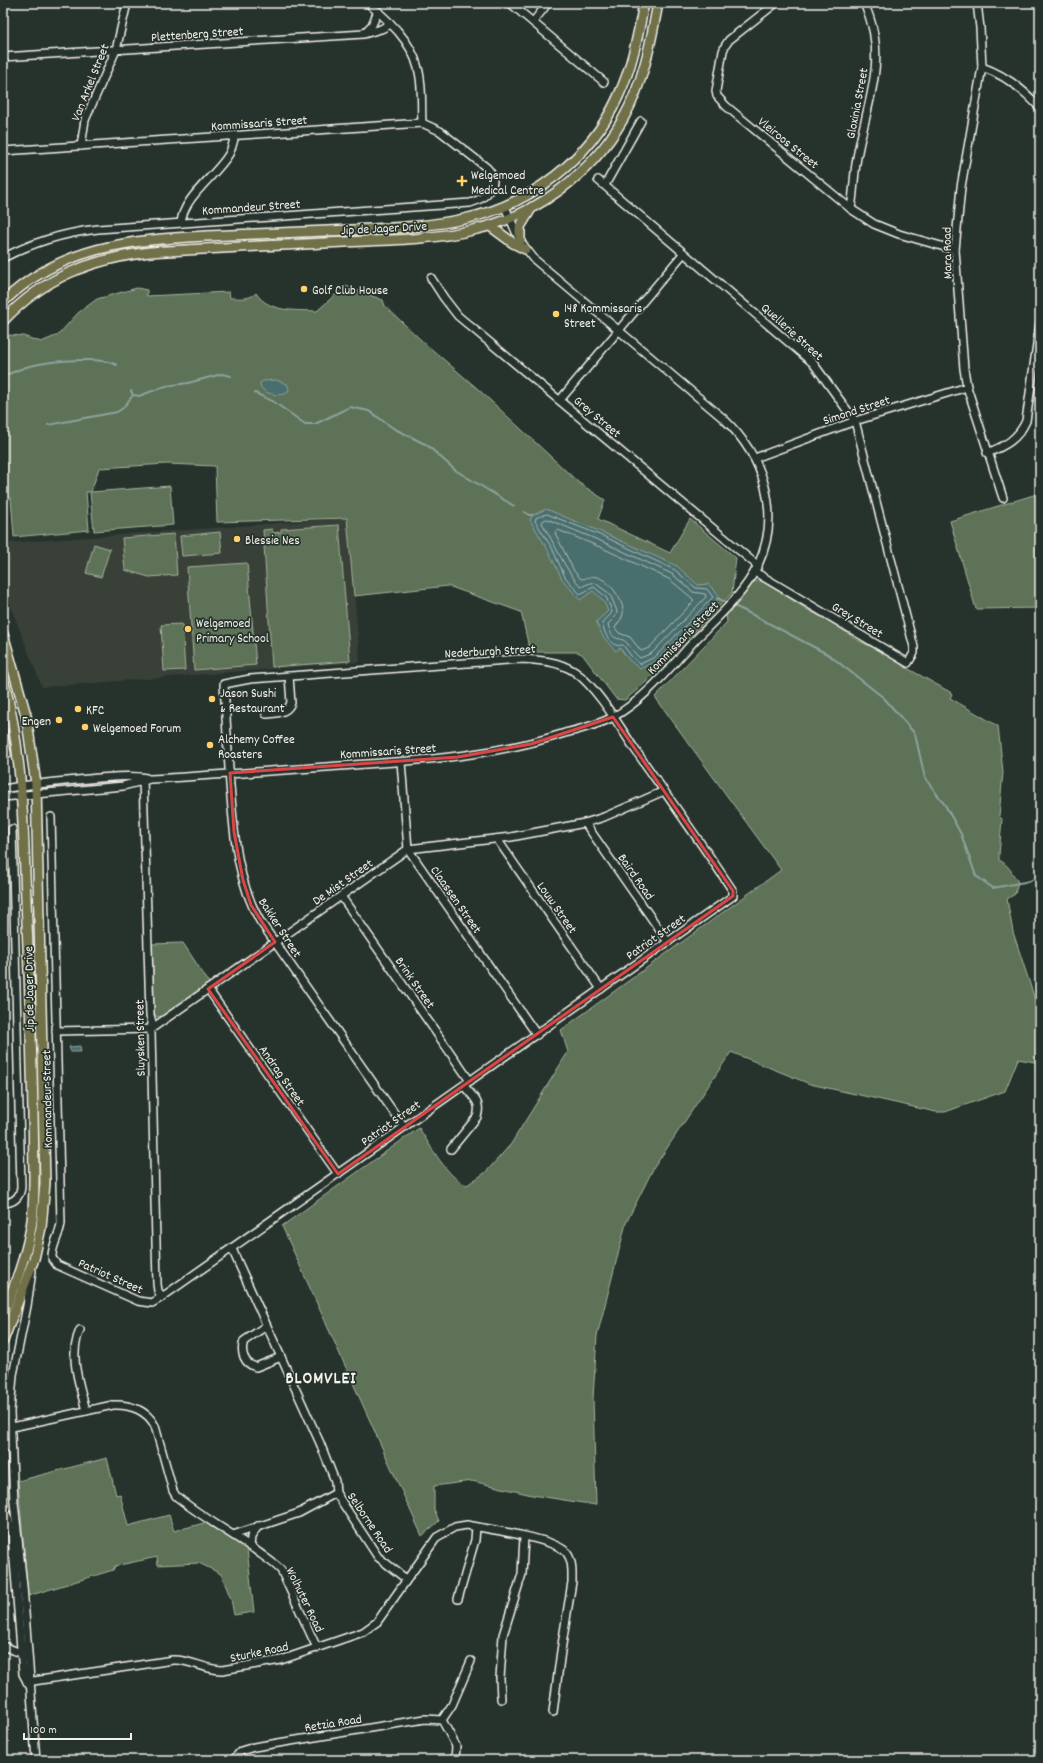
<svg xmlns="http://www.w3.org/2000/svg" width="1043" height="1763" viewBox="0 0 1043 1763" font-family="Dekko,sans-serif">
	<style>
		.built { fill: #394138 }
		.green { fill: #5d7256; stroke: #a8b29f }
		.water { fill: #4a6e6e; stroke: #8ea29f }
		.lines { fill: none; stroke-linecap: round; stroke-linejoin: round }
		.shore { stroke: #b0bdb7; stroke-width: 1 }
		.stream { stroke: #8ea29f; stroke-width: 2 }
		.minor-casing { stroke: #f4f1e8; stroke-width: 10 }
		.major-casing { stroke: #f4f1e8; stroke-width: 12 }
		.minor { stroke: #26332d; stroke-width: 7 }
		.major { stroke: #70704a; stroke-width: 9 }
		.marked { fill: none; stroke: #da4645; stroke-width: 3; stroke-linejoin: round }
		.poi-dot { fill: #ffd166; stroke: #26332d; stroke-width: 1.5 }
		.labels { text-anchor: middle; stroke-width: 3.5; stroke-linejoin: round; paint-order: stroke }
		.street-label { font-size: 13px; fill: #f4f1e8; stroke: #26332d }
		.poi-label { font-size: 13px; fill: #f4f1e8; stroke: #26332d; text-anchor: start }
		.district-label { font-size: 17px; font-weight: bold; letter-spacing: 1px; fill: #f4f1e8; stroke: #26332d }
	</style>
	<rect width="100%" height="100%" fill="#26332d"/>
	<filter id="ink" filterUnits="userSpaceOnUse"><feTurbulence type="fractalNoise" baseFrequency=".025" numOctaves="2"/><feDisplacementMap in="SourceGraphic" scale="8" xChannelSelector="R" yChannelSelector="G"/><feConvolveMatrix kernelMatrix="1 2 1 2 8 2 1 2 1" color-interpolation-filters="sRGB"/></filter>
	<g filter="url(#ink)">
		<path class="built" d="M348,518L360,662L42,687L3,587V545L9,543Z"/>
		<g class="green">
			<path d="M345,286L383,300L385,306L421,340L478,389L579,483L605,500L598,519L670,553L690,519L736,558L732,593L645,683L625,700L616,699L582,654L577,652H530L521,612L448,586L354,596L347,518L217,522L215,466L167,464L99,468L91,492L170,486L173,525L94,531L90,492H86L89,530L14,537L11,498L3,499V343L9,335L23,336L41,342L58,335L78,313L97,299L137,288L147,290V296L229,292L230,298C238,298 250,300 256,293C269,313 296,310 317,311Z"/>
			<path d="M1040,493V608L976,609L950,521Z"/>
			<path d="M339,525L350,661L272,667L263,530L272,529L273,533L281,532V529Z"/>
			<path d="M220,532L222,553L182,556L180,536Z"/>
			<path d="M174,534L177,575L149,577L125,570L122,538Z"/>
			<path d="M94,544L110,549L101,577L86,573Z"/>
			<path d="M247,563L256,665L194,670L187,567Z"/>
			<path d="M756,581H762L773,587L806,609L833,623L857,640L885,653L905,667L950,692L952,694L950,698L998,726L1003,772L999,816L1002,819L999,855V860C1009,865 1012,873 1018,882L1015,894L1007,899L1013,932L1040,1015V1063L1018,1059L1005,1091L945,1112H936L810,1084L731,1052L653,1169L626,1223L597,1336L593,1398L596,1505L532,1495L472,1481L434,1486V1509L439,1521L422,1536L282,1226L419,1128C430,1145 448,1179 467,1185L486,1172L511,1144L568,1052L561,1030L781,870L655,697L727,622L726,614L741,599L751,584Z"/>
			<path d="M182,624L185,670L164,671L161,625Z"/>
			<path d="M183,943L210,984L163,1017H157L153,1012L152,944Z"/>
			<path d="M107,1458L116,1495L120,1494L128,1526L169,1515L174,1531L208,1522L247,1549L254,1612L234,1615L231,1599L221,1574L199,1563L158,1565L157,1557L115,1566L113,1570L28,1596L18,1481Z"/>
		</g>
		<g class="water">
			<path d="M276,380L287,384L289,389L287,393C279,397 260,394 260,383L263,381Z"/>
			<path d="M546,509L606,534L677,566L698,585L708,584L720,596L657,660L640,669L629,660L620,648L616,651C606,642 601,634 596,622L608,611L603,600L593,591L580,600L562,579L548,550L530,520L533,515Z"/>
			<path d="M80,1046L81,1052H71L69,1047Z"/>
		</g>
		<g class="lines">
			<g class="shore">
				<path d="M547,514L605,537L675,570L696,588L707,589L713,597L655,657L640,664L632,657L623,645C621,645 618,646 616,645C609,644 603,629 602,623L611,614L612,611L606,597L594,587L580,594L565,577L552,548L535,521L536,518Z"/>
				<path d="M547,519L603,542L672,574L693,592L705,594L706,597L652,653L640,658C634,654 632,648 627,643C620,635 612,644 608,624L616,616L617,611L610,594L595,583H590L581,587C565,570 555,544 542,523L543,521Z"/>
				<path d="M558,530L600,547L669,579L693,599V602L649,648L641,651L630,637L619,633L615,628C617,623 622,620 623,614C625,601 609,580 597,577C591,575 586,579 581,579L574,571L555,533L556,531Z"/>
			</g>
			<g class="stream">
				<path d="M3,376C12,373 21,368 30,366C49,361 100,356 117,365"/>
				<path d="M131,391L133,395L139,396L166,386L188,383L222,374L231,376"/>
				<path d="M255,393L274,402L305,424H315L350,407L369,411L393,428L427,445L455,470L514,506"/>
				<path d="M48,425L117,412L123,408L133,395"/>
				<path d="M524,512L529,515H533"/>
				<path d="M717,598L747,612L829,655L884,698L915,734L925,778L945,805L961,834L976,876L993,888L1030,881L1040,876"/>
			</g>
			<defs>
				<g id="minor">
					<path d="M368,3C389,21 411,40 418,68C423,85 421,105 422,123"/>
					<path d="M510,3L604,82"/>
					<path d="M776,3L729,40L725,46L723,51L716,91L717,96L726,106L851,209L874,224L899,234L955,250"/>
					<path d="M977,3L980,28L982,67L961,187L955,250L964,369L967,387L1003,498"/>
					<path d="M533,22L548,3"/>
					<path d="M364,33L372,25L378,11"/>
					<path d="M3,57L364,34L381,29L391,24"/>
					<path d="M982,67C1005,75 1024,90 1040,108"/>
					<path d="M81,146L85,120L116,50L127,3"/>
					<path d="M3,151L422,123L440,131L487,168C502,183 486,199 470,203L98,229C64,233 33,242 3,258"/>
					<path d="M598,180L813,363L855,421L914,647V653L908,663L755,572"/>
					<path d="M605,185L641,121"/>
					<path d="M851,209C854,190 854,170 858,152C868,99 889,57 864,3"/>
					<path d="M181,223C183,197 216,176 229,154C232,148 233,142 235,136"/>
					<path d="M431,278L444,298L458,316L758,566"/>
					<path d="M3,309L9,315"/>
					<path d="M560,400L683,254"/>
					<path d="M987,453C1005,446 1018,439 1026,421L1040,323"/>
					<path d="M755,458L855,421L967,387"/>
					<path d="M266,714C276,713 286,714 291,703L289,676"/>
					<path d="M3,731L7,754"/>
					<path d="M401,762L408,849L537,1035"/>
					<path d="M143,778L150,1015L152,1022L151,1032L157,1284L158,1291L162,1297"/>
					<path d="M3,789C35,783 67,781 99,778C114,777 131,775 146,778"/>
					<path d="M3,797L123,786L150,779C218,775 285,770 353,765C427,760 494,756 565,733C581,729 598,725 613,717C646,699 671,666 696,639C719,616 744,594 758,565C782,513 764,457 724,419L535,260L520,241L505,207"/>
					<path d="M51,817L61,1223C60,1235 51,1246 52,1258L57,1265L138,1301L152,1303L162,1297L733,896V891C702,844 669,798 636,751C621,729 597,687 575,672C559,661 539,660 520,659L250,679L224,684C226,717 228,751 230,785C234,832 236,879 260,921L404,1127"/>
					<path d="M585,823L668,942"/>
					<path d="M497,839L601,989"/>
					<path d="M341,896L470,1081"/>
					<path d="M208,989L338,1174"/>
					<path d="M56,1031L151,1029L408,849L511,837L585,823L604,817L664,791"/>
					<path d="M451,1149L477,1117C482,1102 473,1097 464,1086"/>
					<path d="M3,1203C13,1203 20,1198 21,1187L12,829"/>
					<path d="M232,1249L320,1443L335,1481L336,1493L378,1557L406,1579"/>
					<path d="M32,1271L27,1306L13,1375L10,1412L14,1502L23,1586L36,1760"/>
					<path d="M266,1326L244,1341C240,1352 244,1364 256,1367L281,1357"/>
					<path d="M80,1330C68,1356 80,1385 86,1411"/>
					<path d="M3,1429L113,1405C130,1404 147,1410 155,1426L173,1491L176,1496C200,1516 228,1531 254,1549C263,1556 273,1562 281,1570L317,1648"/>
					<path d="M3,1441L11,1449"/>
					<path d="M3,1508L8,1518L12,1535L23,1674L29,1685"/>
					<path d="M233,1535L299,1513L336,1493"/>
					<path d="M250,1547L251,1537L258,1526"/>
					<path d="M3,1552L10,1554L17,1553"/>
					<path d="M458,1599L475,1540L476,1527"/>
					<path d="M3,1646L18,1652L26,1651"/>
					<path d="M27,1682L173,1660C190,1659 205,1670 222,1670L281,1660L363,1632L377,1622L437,1537L455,1527L467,1525C487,1529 554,1538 566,1552C573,1560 572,1572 572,1582L561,1651L553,1712"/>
					<path d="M501,1699L500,1678L503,1635L522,1574L524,1537"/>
					<path d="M442,1720L452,1705L471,1661"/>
					<path d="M442,1720L456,1746L455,1760"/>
					<path d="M233,1760L241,1751L254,1747L425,1719L442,1720"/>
				</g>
				<g id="major">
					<path d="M490,226L513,243L525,249"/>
					<path d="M520,241V227L532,207"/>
					<path d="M3,302C61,246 130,240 206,236C254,234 303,232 351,230C389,228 427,227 464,219C530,205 590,159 618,97C632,67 638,36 644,3"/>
					<path d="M3,321C44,277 91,259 150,252C215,248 280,245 345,242C387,240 431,240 473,230C535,216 591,175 623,119C643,84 651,42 658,3"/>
					<path d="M3,634L26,715L36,784L45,1183L41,1228L34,1259L3,1341"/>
					<path d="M3,679C23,751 23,825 26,900C30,992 33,1083 34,1175C34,1192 34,1210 31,1227C26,1257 14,1287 3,1315"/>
				</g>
			</defs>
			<use href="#minor" class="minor-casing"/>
			<use href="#major" class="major-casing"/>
			<use href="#minor" class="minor"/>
			<use href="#major" class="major"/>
		</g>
	</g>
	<path class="marked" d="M613,717L733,891V896L338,1174L208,989L275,942L251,905L243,880L234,832L230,773L458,757L531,744Z"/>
	<g class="poi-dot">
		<path d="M460 175h4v4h4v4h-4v4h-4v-4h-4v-4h4z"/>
		<circle cx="304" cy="289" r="4"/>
		<circle cx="556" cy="314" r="4"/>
		<circle cx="237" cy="539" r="4"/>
		<circle cx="188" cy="629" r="4"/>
		<circle cx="212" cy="699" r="4"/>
		<circle cx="78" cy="709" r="4"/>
		<circle cx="59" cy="720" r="4"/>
		<circle cx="85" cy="727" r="4"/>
		<circle cx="210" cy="745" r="4"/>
	</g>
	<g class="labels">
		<g class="street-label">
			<text transform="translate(197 33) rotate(-4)" y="5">Plettenberg Street</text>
			<text transform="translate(89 82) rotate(-68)" y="5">Van Arkel Street</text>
			<text transform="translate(856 103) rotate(-79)" y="5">Gloxinia Street</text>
			<text transform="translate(259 122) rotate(-4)" y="5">Kommissaris Street</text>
			<text transform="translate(789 142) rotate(39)" y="5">Vleiroos Street</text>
			<text transform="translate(251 206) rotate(-4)" y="5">Kommandeur Street</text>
			<text transform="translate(384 227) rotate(-3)" y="5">Jip de Jager Drive</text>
			<text transform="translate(946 253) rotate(-91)" y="5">Mara Road</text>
			<text transform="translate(793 331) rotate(42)" y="5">Quellerie Street</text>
			<text transform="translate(856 409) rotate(-18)" y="5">Simond Street</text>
			<text transform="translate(598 416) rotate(40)" y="5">Grey Street</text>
			<text transform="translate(858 619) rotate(31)" y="5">Grey Street</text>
			<text transform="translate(682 637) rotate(-46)" y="5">Kommissaris Street</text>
			<text transform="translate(490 650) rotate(-3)" y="5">Nederburgh Street</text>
			<text transform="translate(388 750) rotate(-4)" y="5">Kommissaris Street</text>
			<text transform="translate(637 876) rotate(55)" y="5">Baird Road</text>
			<text transform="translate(342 881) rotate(-35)" y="5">De Mist Street</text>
			<text transform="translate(457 899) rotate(55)" y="5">Claassen Street</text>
			<text transform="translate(558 907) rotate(55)" y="5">Louw Street</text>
			<text transform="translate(281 927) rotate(57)" y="5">Bakker Street</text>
			<text transform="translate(655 936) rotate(-35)" y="5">Patriot Street</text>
			<text transform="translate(416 982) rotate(55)" y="5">Brink Street</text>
			<text transform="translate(28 989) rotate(-91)" y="5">Jip de Jager Drive</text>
			<text transform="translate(139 1038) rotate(-91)" y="5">Sluysken Street</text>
			<text transform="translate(283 1075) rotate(55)" y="5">Andrag Street</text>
			<text transform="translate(46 1099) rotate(-91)" y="5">Kommandeur Street</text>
			<text transform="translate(390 1122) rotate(-35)" y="5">Patriot Street</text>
			<text transform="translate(111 1275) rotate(24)" y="5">Patriot Street</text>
			<text transform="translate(371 1522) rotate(56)" y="5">Selborne Road</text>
			<text transform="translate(306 1599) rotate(64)" y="5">Wolhuter Road</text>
			<text transform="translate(259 1651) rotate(-12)" y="5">Sturke Road</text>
			<text transform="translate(333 1722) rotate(-9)" y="5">Retzia Road</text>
		</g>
		<g class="poi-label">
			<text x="471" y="179">Welgemoed<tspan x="471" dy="15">Medical Centre</tspan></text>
			<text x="312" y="294">Golf Club House</text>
			<text x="564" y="312">148 Kommissaris<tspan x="564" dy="15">Street</tspan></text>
			<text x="245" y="544">Blessie Nes</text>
			<text x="196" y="627">Welgemoed<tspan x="196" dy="15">Primary School</tspan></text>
			<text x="220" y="697">Jason Sushi<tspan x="220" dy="15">&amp; Restaurant</tspan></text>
			<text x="86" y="714">KFC</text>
			<text x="51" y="725" text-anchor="end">Engen</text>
			<text x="93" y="732">Welgemoed Forum</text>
			<text x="218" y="743">Alchemy Coffee<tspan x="218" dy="15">Roasters</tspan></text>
		</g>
		<g class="district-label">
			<text x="321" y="1383">BLOMVLEI</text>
		</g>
	</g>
	<rect width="1043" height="1763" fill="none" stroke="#26332d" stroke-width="16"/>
	<rect x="8" y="8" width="1027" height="1747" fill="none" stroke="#f4f1e8" stroke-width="1.5" filter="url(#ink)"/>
	<path d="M24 1733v6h107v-6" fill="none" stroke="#f4f1e8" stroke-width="2"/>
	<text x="30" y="1733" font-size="12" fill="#f4f1e8" stroke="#26332d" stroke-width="3" paint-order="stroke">100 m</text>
</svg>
